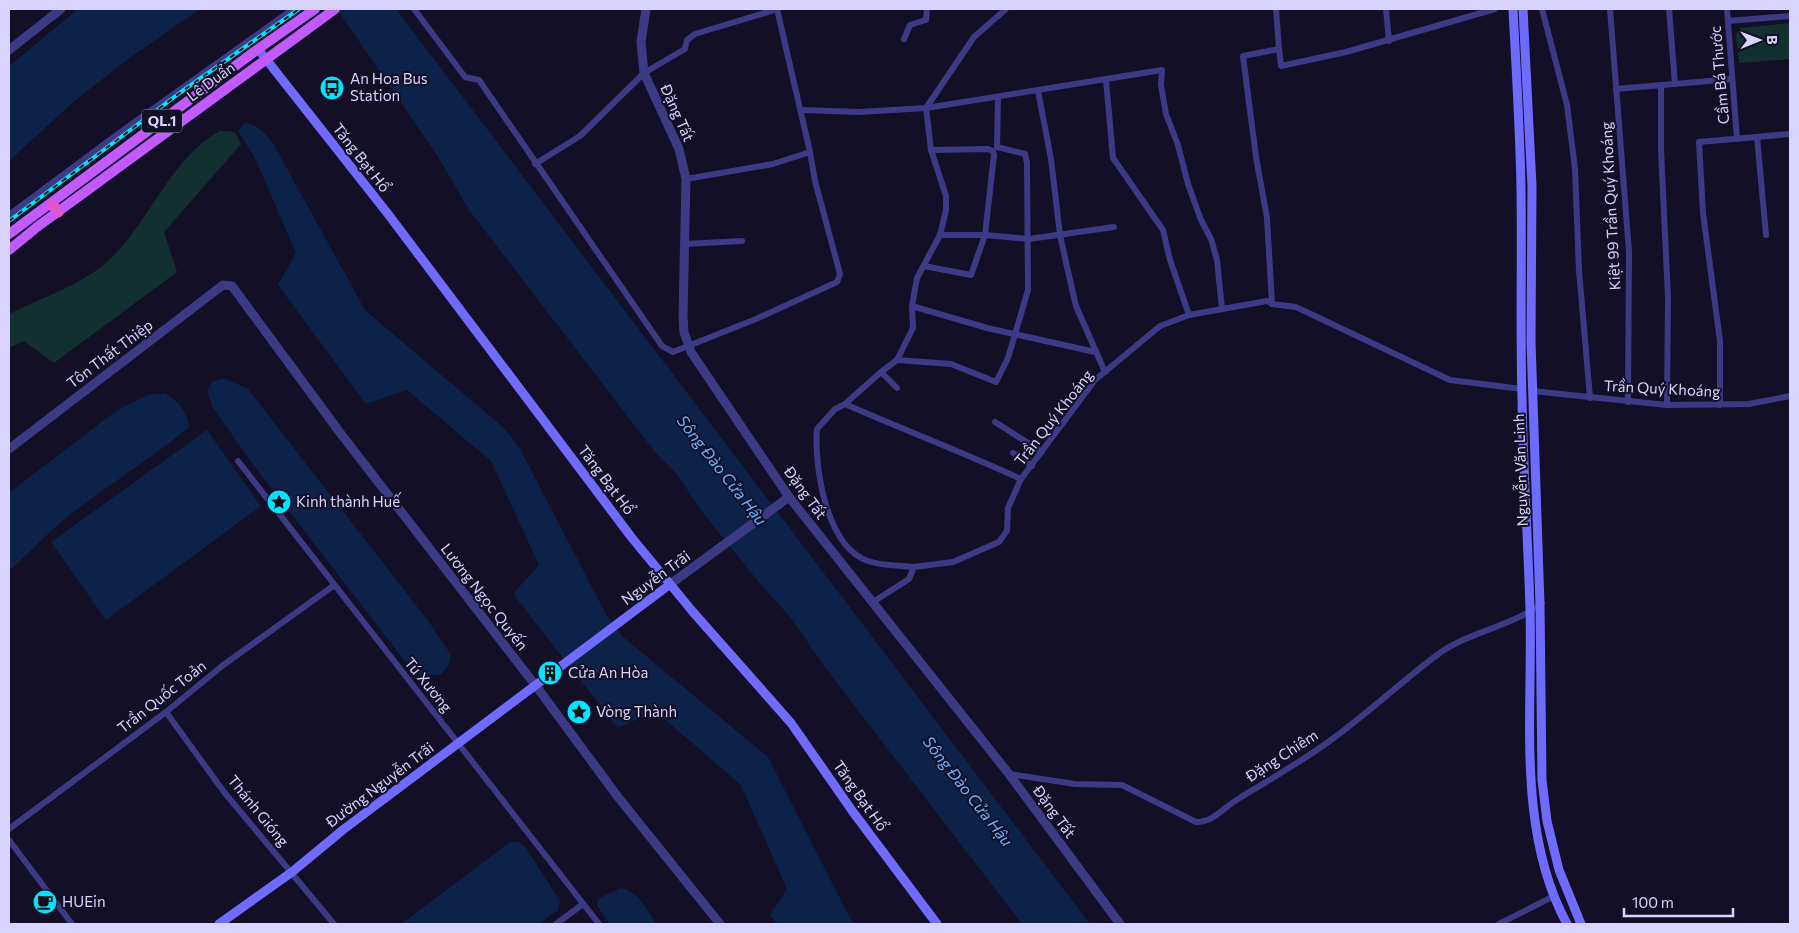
<svg xmlns="http://www.w3.org/2000/svg" width="1799" height="933" viewBox="0 0 1799 933" font-family="Commissioner,sans-serif">
	<style>
		.green { fill: #12302f }
		.water { fill: #0c2248 }
		.lines { fill: none; stroke-linecap: round; stroke-linejoin: round }
		.minor { stroke: #3d3a85; stroke-width: 6 }
		.tertiary { stroke: #3d3a85; stroke-width: 9 }
		.secondary { stroke: #6f6bff; stroke-width: 9 }
		.primary { stroke: #c25bff; stroke-width: 10 }
		.trunk { stroke: #e055d1; stroke-width: 11 }
		.rail-casing { stroke: #00e5ff; stroke-width: 4 }
		.rail { stroke: #130f26; stroke-width: 2; stroke-dasharray: 5.5; stroke-linecap: butt }
		.labels { text-anchor: middle; stroke-width: 4; stroke-linejoin: round; paint-order: stroke }
		.shield { fill: #130f26; stroke: #9e99be; stroke-width: 1 }
		.shield-label { font-size: 14px; font-weight: bold; fill: #d9d4ff }
		.street-label { font-size: 15px; fill: #d9d4ff; stroke: #130f26 }
		.poi-label { font-size: 15px; fill: #d9d4ff; stroke: #130f26; text-anchor: start }
		.water-label { font-size: 16px; font-style: italic; fill: #62b6ff; stroke: #130f26 }
	</style>
	<rect width="100%" height="100%" fill="#130f26"/>
	<g class="green">
		<path d="M1790,23V59L1739,63L1736,34L1740,28Z"/>
		<path d="M220,131L235,132L241,144L164,232L177,272L54,363L24,341L9,348V314C42,297 81,286 109,260C150,222 170,158 220,131Z"/>
	</g>
	<g class="water">
		<path d="M78,9H200L128,59L72,103L9,161V66Z"/>
		<path d="M337,9H396L1090,924H1022L824,666L791,618L762,586L703,513L676,473L655,452L469,210L438,157Z"/>
		<path d="M245,122C259,126 266,133 274,145L365,310L505,429L519,447L607,616L622,636L768,757L853,924H777L770,915L787,889L741,785L655,711L618,728L513,594L539,565L491,461L407,390L366,404L278,285L296,253L254,156L238,131Z"/>
		<path d="M224,378L248,389L429,622L451,655L449,664L442,674L423,677L410,668L255,467L213,408L207,392L212,382Z"/>
		<path d="M165,393C179,403 187,410 189,427C156,455 119,478 84,504C56,524 34,548 9,571V493L116,411L147,395Z"/>
		<path d="M207,430L261,506L106,620L51,542Z"/>
		<path d="M510,842H519L526,848L560,901L558,910L538,924H401Z"/>
		<path d="M620,888C638,890 647,911 657,924H609L597,905L598,899Z"/>
	</g>
	<g class="lines">
		<g class="minor">
			<path d="M414,9L465,77L479,80L662,346L673,352L756,319L837,282L840,274L815,181L810,152L777,9"/>
			<path d="M1276,9L1279,49"/>
			<path d="M1386,9L1389,41"/>
			<path d="M1542,9L1567,105L1575,169L1579,270L1590,398"/>
			<path d="M1610,9L1629,252L1628,402"/>
			<path d="M1669,9L1675,84"/>
			<path d="M1727,9L1737,139"/>
			<path d="M1728,21L1790,16"/>
			<path d="M904,39L910,25L926,20L927,9"/>
			<path d="M1106,80L1113,158L1163,230L1170,260L1189,315"/>
			<path d="M1661,85V150L1668,297L1667,405"/>
			<path d="M1616,89L1732,79"/>
			<path d="M1038,91L1051,159L1060,235L1067,267L1076,306L1105,372"/>
			<path d="M800,110L859,112L926,108L1162,70L1161,85L1166,114L1178,145L1188,184L1201,220L1211,239L1217,260L1222,309"/>
			<path d="M1757,137L1766,235"/>
			<path d="M535,164L580,136L644,73L685,49L687,40L695,34L778,9"/>
			<path d="M686,179L773,164L810,152"/>
			<path d="M9,215L118,134L293,9"/>
			<path d="M940,235H985L1029,239L1114,227"/>
			<path d="M684,244L742,241"/>
			<path d="M924,266L971,275L985,235L994,155L993,151L988,149L931,150"/>
			<path d="M1272,304L1267,218L1256,157L1243,56L1279,49L1281,66L1346,52L1495,9"/>
			<path d="M912,306L987,328L1095,352"/>
			<path d="M897,360L951,364L996,382L1008,358L1028,290L1027,163L1025,154L997,147L998,97"/>
			<path d="M881,372L897,388"/>
			<path d="M1532,391L1667,405L1749,404L1790,396"/>
			<path d="M845,404C904,430 963,452 1021,479"/>
			<path d="M1720,405V341L1703,213L1699,142L1790,134"/>
			<path d="M995,422L1042,452"/>
			<path d="M1013,453L1032,466"/>
			<path d="M238,461L599,924"/>
			<path d="M914,567C899,565 882,566 868,561C826,547 814,466 817,429L835,409L845,404L881,372L897,360L913,328L912,306L917,278L940,235L946,210V196L931,150L926,108L974,37L1006,9"/>
			<path d="M873,602L909,579L914,567L953,562L999,542L1007,531L1008,508L1021,479L1095,380L1160,326L1189,315L1267,301L1272,304L1296,307L1450,380L1522,389"/>
			<path d="M166,712L224,792L334,924"/>
			<path d="M1009,774L1075,784L1122,785L1196,822C1214,822 1223,808 1238,799C1269,780 1301,762 1331,740C1368,713 1401,682 1437,655C1469,631 1512,627 1542,603"/>
			<path d="M9,829L166,712L222,666L333,586"/>
			<path d="M9,840L72,924"/>
			<path d="M556,924L583,904"/>
			<path d="M1499,924L1554,896"/>
		</g>
		<g class="tertiary">
			<path d="M646,9L641,42L644,73L679,149L686,179L683,316L684,332L691,352L789,497L1009,774L1120,924"/>
			<path d="M9,50L61,9"/>
			<path d="M9,449L223,285L232,286L341,434L536,686L618,797L720,924"/>
			<path d="M669,585L789,497"/>
		</g>
		<g class="secondary">
			<path d="M1513,9C1516,69 1520,129 1521,189C1522,259 1520,328 1522,398C1523,468 1528,539 1530,610C1533,712 1516,831 1567,924"/>
			<path d="M1523,9L1532,186L1531,342L1540,605L1542,780L1547,821L1559,870L1581,924"/>
			<path d="M258,49L388,214L632,538L693,612L791,723L853,812L937,924"/>
			<path d="M219,924L292,872L344,829L669,585"/>
		</g>
		<g class="primary">
			<path d="M9,234L258,49L315,9"/>
			<path d="M9,250L37,227L335,9"/>
		</g>
		<path class="trunk" d="M52,204L58,212"/>
		<defs>
			<path id="rail" d="M9,221L181,92L299,9"/>
		</defs>
		<use href="#rail" class="rail-casing"/>
		<use href="#rail" class="rail"/>
	</g>
	<defs>
		<symbol id="bus-disc" viewBox="-11 -11 22 22"><circle r="9.5" fill="#00e5ff" stroke="#130f26"/><path d="M-5-6H5V4H4V6H2V4H-2V6H-4V4H-5ZM-3.5-4V0h7V-4ZM-3.5 1.2v1.5H-2V1.2ZM2 1.2v1.5H3.5V1.2Z" fill="#111"/></symbol>
		<symbol id="sight-disc" viewBox="-11 -11 22 22"><circle r="9.5" fill="#00e5ff" stroke="#130f26"/><path d="M0-6L1.8-2.2L6-1.7L2.9 1.2L3.7 5.4L0 3.3L-3.7 5.4L-2.9 1.2L-6-1.7L-1.8-2.2Z" fill="#111"/></symbol>
		<symbol id="building-disc" viewBox="-11 -11 22 22"><circle r="9.5" fill="#00e5ff" stroke="#130f26"/><path d="M-4-6H4V6H1V3H-1V6H-4ZM-2.5-4.3h1.7v1.8h-1.7ZM.8-4.3h1.7v1.8H.8ZM-2.5-1h1.7V.8h-1.7ZM.8-1h1.7V.8H.8Z" fill="#111"/></symbol>
		<symbol id="cafe-disc" viewBox="-11 -11 22 22"><circle r="9.5" fill="#00e5ff" stroke="#130f26"/><path d="M-5.5-4.5H6V0H3Q3 3.5 0 3.5H-2.5Q-5.5 3.5-5.5 0ZM3-3.2v2h1.7v-2ZM-6 4.5H4V6H-6Z" fill="#111"/></symbol>
	</defs>
	<g fill-rule="evenodd">
		<use href="#bus-disc" x="318" y="74" width="28" height="28"/>
		<use href="#sight-disc" x="265" y="488" width="28" height="28"/>
		<use href="#building-disc" x="536" y="659" width="28" height="28"/>
		<use href="#sight-disc" x="565" y="698" width="28" height="28"/>
		<use href="#cafe-disc" x="31" y="888" width="28" height="28"/>
	</g>
	<g class="labels">
		<rect class="shield" x="142" y="109.5" width="40" height="23" rx="4"/>
		<g class="shield-label">
			<text x="162" y="126">QL.1</text>
		</g>
		<g class="street-label">
			<text transform="translate(1720 75) rotate(-95)" y="5">Cầm Bá Thước</text>
			<text transform="translate(211 82) rotate(-36)" y="5">Lê Duẩn</text>
			<text transform="translate(677 113) rotate(66)" y="5">Đặng Tất</text>
			<text transform="translate(361 158) rotate(52)" y="5">Tăng Bạt Hổ</text>
			<text transform="translate(1611 206) rotate(-93)" y="5">Kiệt 99 Trần Quý Khoáng</text>
			<text transform="translate(110 354) rotate(-37)" y="5">Tôn Thất Thiệp</text>
			<text transform="translate(1662 389) rotate(3)" y="5">Trần Quý Khoáng</text>
			<text transform="translate(1054 418) rotate(-52)" y="5">Trần Quý Khoáng</text>
			<text transform="translate(1521 470) rotate(-92)" y="5">Nguyễn Văn Linh</text>
			<text transform="translate(606 480) rotate(53)" y="5">Tăng Bạt Hổ</text>
			<text transform="translate(805 493) rotate(54)" y="5">Đặng Tất</text>
			<text transform="translate(656 578) rotate(-36)" y="5">Nguyễn Trãi</text>
			<text transform="translate(484 597) rotate(52)" y="5">Lương Ngọc Quyến</text>
			<text transform="translate(428 685) rotate(51)" y="5">Tú Xương</text>
			<text transform="translate(162 697) rotate(-38)" y="5">Trần Quốc Toản</text>
			<text transform="translate(1282 756) rotate(-33)" y="5">Đặng Chiêm</text>
			<text transform="translate(380 785) rotate(-37)" y="5">Đường Nguyễn Trãi</text>
			<text transform="translate(860 796) rotate(55)" y="5">Tăng Bạt Hổ</text>
			<text transform="translate(258 811) rotate(51)" y="5">Thánh Gióng</text>
			<text transform="translate(1054 812) rotate(54)" y="5">Đặng Tất</text>
		</g>
		<g class="poi-label">
			<text x="350" y="84">An Hoa Bus<tspan x="350" dy="17">Station</tspan></text>
			<text x="296" y="507">Kinh thành Huế</text>
			<text x="568" y="678">Cửa An Hòa</text>
			<text x="596" y="717">Vòng Thành</text>
			<text x="62" y="907">HUEin</text>
		</g>
		<g class="water-label">
			<text transform="translate(722 470) rotate(52)" y="6">Sông Đào Cửa Hậu</text>
			<text transform="translate(968 791) rotate(52)" y="6">Sông Đào Cửa Hậu</text>
		</g>
	</g>
	<rect width="1799" height="933" fill="none" stroke="#d9d4ff" stroke-width="20"/>
	<g transform="translate(1759 40) rotate(89)" stroke="#130f26" stroke-width="4" paint-order="stroke">
	<path d="M0-4L9 19L0 12L-9 19Z" fill="#d9d4ff"/>
	<text y="-8" font-size="14" font-weight="bold" text-anchor="middle" fill="#d9d4ff">B</text>
	</g>
	<path d="M1624 908v8h109v-8" fill="none" stroke="#d9d4ff" stroke-width="2.5"/>
	<text x="1632" y="908" font-size="15" fill="#d9d4ff" stroke="#130f26" stroke-width="4" paint-order="stroke">100 m</text>
</svg>
